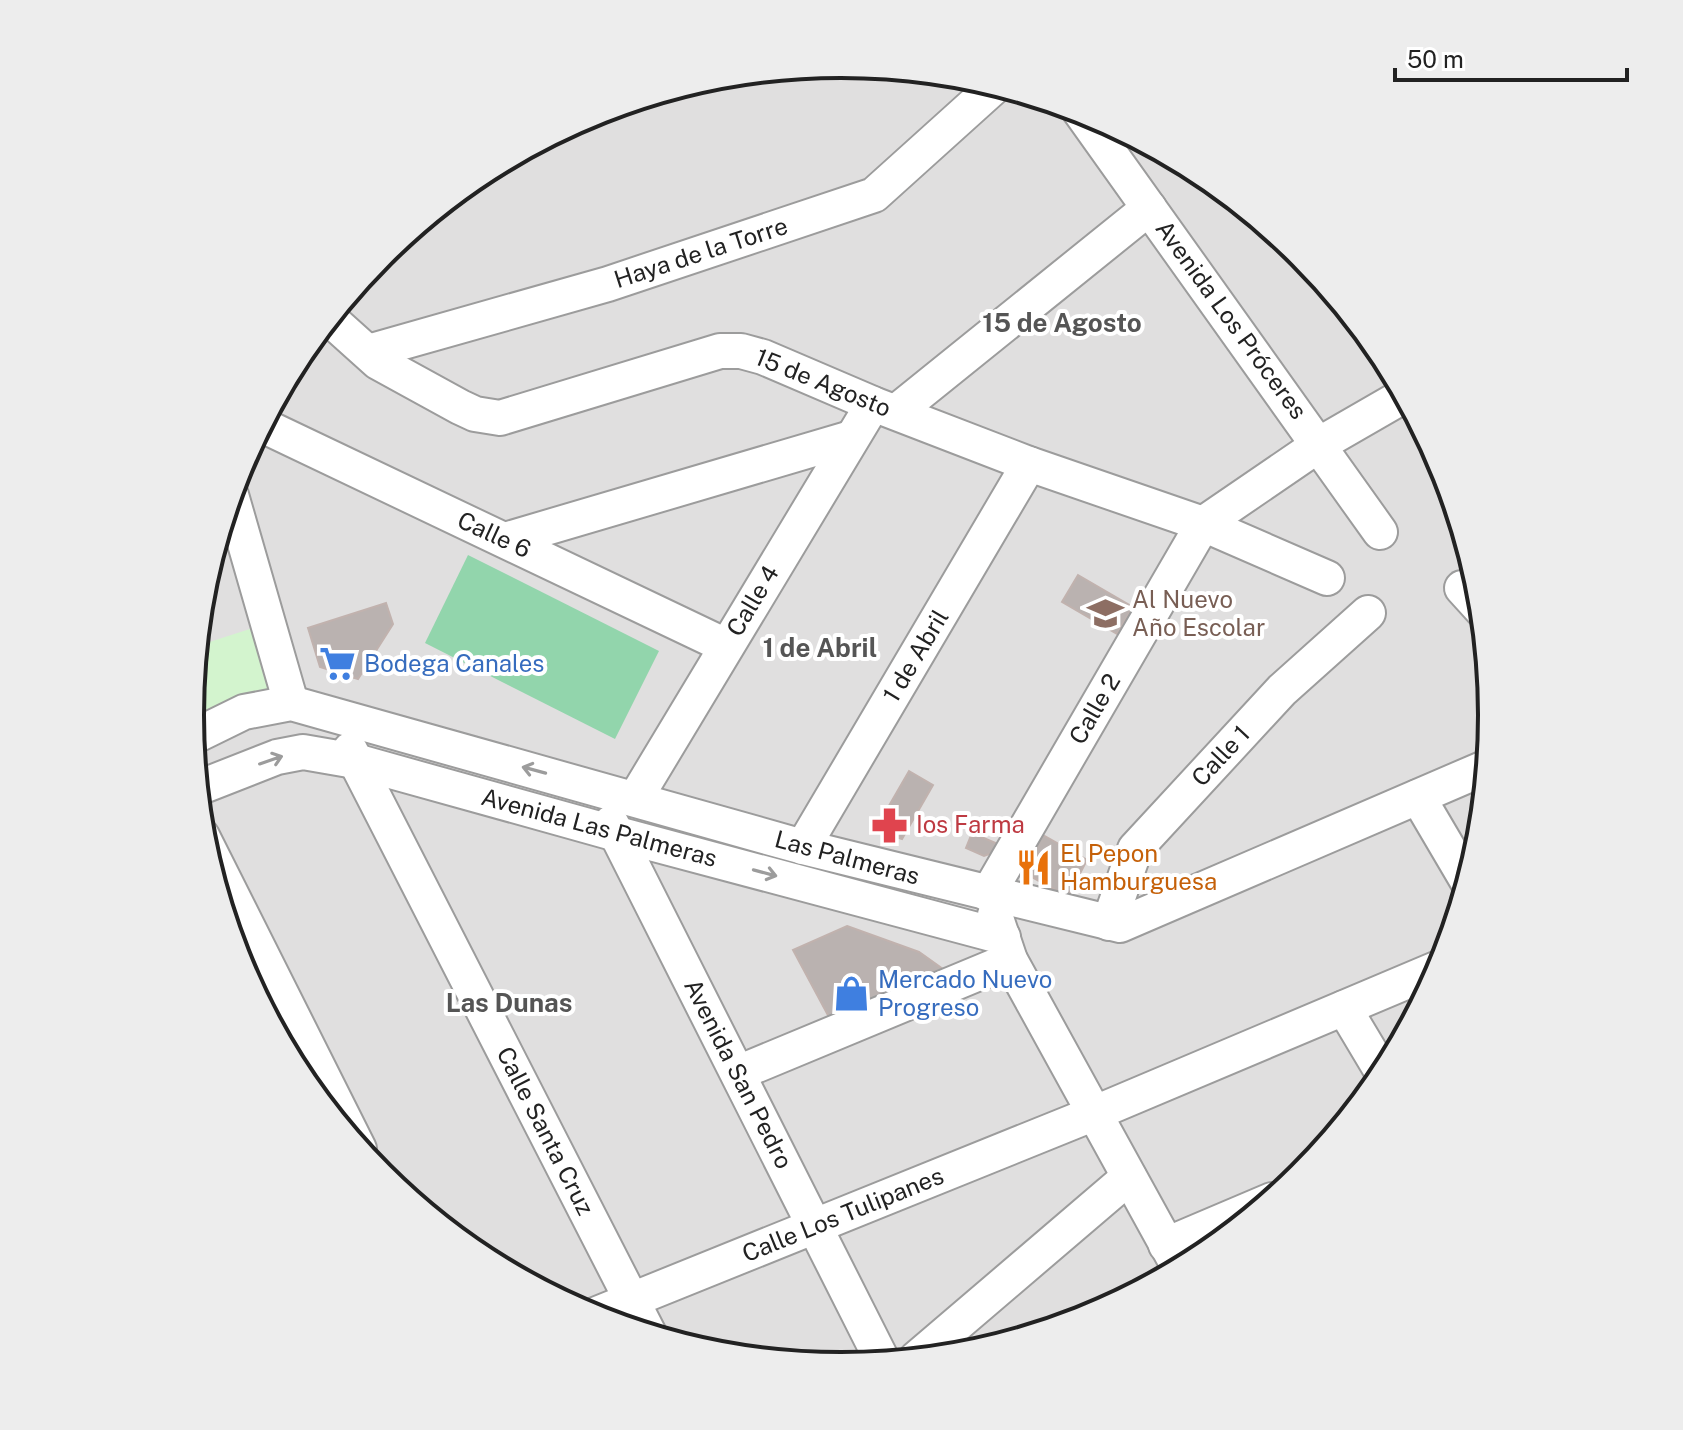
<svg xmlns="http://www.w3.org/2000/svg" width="1683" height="1430" viewBox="0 0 1683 1430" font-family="'Public Sans',sans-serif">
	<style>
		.residential { fill: #e0dfdf }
		.park { fill: #d3f4ce }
		.pitch { fill: #92d5ac }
		.building { fill: #bab2b0; stroke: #c1b2ae; stroke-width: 2 }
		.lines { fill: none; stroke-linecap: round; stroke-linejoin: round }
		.minor-casing { stroke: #9c9c9c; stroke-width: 38 }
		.minor { stroke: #fff; stroke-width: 34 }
		.oneway { stroke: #9c9c9c }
		.labels { text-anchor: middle; stroke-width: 8; stroke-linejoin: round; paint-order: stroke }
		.street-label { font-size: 24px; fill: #222; stroke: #fff }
		.education-label { font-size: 24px; fill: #785e54; stroke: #fff; text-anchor: start }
		.shop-label { font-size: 24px; fill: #366cbe; stroke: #fff; text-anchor: start }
		.health-label { font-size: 24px; fill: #be3a42; stroke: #fff; text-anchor: start }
		.food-label { font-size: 24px; fill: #c56008; stroke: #fff; text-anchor: start }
		.neighbourhood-label { font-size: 26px; font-weight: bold; fill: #555; stroke: #fff }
		.rim { fill: none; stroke: #222; stroke-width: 4 }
	</style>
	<rect width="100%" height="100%" fill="#f1edea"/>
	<circle class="residential" cx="842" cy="715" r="649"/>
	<path class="park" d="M259,626L279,688L191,717L197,646Z"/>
	<path class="pitch" d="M468,555L659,651L615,739L425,643Z"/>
	<g class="building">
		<path d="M1078,575L1133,607L1117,634L1062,602Z"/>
		<path d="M386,603L393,624L358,679L320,667L308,628Z"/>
		<path d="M909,771L933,785L902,839L875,830Z"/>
		<path d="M972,833L998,844L995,852L984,856L966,848Z"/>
		<path d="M1043,835L1087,860L1068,897L1030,876L1027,863Z"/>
		<path d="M847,926L919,952L943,969L830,1019L793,950Z"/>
	</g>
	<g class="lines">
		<defs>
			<g id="minor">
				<path d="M1079,110L1380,532"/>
				<path d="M329,318L378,362L460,407L475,414L500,418L720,351H741L763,357L873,404L1029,464L1203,524L1327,578"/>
				<path d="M368,352L608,284L874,195L996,85"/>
				<path d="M896,412L1149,208"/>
				<path d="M262,425L726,646"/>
				<path d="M231,495L291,703"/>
				<path d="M505,540L851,438"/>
				<path d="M1462,588L1482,610"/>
				<path d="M193,737L244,712L291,703L803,847L1120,925L1487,767"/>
				<path d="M350,750L649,1334"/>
				<path d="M198,788L277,757L303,752L355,761L617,834L1003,937"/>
				<path d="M1418,797L1468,882"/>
				<path d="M635,799L873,404"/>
				<path d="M611,823L883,1362"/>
				<path d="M202,836L359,1149"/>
				<path d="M803,847L1029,464"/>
				<path d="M988,894L1203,524L1320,444L1405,395"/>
				<path d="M995,915L1010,960L1180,1269"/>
				<path d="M1109,923L1135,849L1282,690L1368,613"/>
				<path d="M1344,1008L1384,1075"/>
				<path d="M738,1073L1010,960"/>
				<path d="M1166,1245L1272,1200"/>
				<path d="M592,1316L1095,1113L1441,967"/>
				<path d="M916,1359L1129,1177"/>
			</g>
		</defs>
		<use href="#minor" class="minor-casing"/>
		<use href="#minor" class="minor"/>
	</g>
	<defs><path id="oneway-shaft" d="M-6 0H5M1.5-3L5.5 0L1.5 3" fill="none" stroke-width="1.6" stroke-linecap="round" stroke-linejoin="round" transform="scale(2)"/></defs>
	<g class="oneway">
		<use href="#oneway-shaft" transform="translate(271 760) rotate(-19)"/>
		<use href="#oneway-shaft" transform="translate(534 770) rotate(-165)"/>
		<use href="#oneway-shaft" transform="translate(765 873) rotate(15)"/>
	</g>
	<defs>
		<symbol id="school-bare" viewBox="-9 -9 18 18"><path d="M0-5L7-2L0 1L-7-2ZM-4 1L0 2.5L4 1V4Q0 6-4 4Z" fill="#8d6e63" stroke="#fff" stroke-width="2.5" paint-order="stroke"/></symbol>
		<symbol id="supermarket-bare" viewBox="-9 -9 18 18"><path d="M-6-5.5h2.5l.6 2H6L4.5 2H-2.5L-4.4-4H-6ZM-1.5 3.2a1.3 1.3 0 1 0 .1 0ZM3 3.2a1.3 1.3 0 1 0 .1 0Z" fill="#3f7fe0" stroke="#fff" stroke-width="2.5" paint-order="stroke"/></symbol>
		<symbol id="pharmacy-bare" viewBox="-9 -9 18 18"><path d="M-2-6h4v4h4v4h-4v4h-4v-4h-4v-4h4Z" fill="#e0444e" stroke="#fff" stroke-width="2.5" paint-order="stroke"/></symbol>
		<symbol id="restaurant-bare" viewBox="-9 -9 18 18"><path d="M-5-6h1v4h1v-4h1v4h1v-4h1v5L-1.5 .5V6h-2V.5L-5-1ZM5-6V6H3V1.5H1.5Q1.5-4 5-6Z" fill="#e8710a" stroke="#fff" stroke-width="2.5" paint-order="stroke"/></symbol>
		<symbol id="shop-bare" viewBox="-9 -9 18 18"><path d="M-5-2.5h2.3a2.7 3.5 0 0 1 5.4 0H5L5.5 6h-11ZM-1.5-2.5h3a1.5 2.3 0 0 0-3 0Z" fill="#3f7fe0" stroke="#fff" stroke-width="2.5" paint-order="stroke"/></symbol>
	</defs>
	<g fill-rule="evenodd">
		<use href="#school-bare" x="1080" y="588" width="51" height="51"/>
		<use href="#supermarket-bare" x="312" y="638" width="51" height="51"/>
		<use href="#pharmacy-bare" x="864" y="800" width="51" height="51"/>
		<use href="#restaurant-bare" x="1008" y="842" width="51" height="51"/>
		<use href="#shop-bare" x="826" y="968" width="51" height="51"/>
	</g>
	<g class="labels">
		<g class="street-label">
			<text transform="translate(701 253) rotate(-18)" y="8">Haya de la Torre</text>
			<text transform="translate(1231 320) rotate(54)" y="8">Avenida Los Próceres</text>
			<text transform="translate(823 383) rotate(22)" y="8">15 de Agosto</text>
			<text transform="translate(494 535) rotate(25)" y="8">Calle 6</text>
			<text transform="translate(753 601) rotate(-59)" y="8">Calle 4</text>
			<text transform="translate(916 656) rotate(-59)" y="8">1 de Abril</text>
			<text transform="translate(1095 709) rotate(-60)" y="8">Calle 2</text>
			<text transform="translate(1221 756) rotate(-47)" y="8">Calle 1</text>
			<text transform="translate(599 828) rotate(15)" y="8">Avenida Las Palmeras</text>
			<text transform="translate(847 858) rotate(15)" y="8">Las Palmeras</text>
			<text transform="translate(738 1074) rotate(63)" y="8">Avenida San Pedro</text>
			<text transform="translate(545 1131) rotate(63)" y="8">Calle Santa Cruz</text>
			<text transform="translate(843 1215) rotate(-22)" y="8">Calle Los Tulipanes</text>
		</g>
		<g class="education-label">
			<text x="1132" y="608">Al Nuevo<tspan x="1132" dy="28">Año Escolar</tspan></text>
		</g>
		<g class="shop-label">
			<text x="364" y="672">Bodega Canales</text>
			<text x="878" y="988">Mercado Nuevo<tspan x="878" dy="28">Progreso</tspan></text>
		</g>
		<g class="health-label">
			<text x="916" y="833">Ios Farma</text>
		</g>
		<g class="food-label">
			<text x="1060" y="862">El Pepon<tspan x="1060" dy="28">Hamburguesa</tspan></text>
		</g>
		<g class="neighbourhood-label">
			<text x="1062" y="332">15 de Agosto</text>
			<text x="820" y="657">1 de Abril</text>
			<text x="509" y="1012">Las Dunas</text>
		</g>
	</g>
	<path d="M0 0H1683V1430H0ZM204 715a637 637 0 1 1 1274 0a637 637 0 1 1-1274 0Z" fill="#ededed" fill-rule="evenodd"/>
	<path class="rim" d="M204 715a637 637 0 1 1 1274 0a637 637 0 1 1-1274 0Z"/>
	<path d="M1395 68v12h232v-12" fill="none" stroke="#222222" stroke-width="4"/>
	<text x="1407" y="68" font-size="24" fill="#222222" stroke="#ffffff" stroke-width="6" paint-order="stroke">50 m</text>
</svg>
